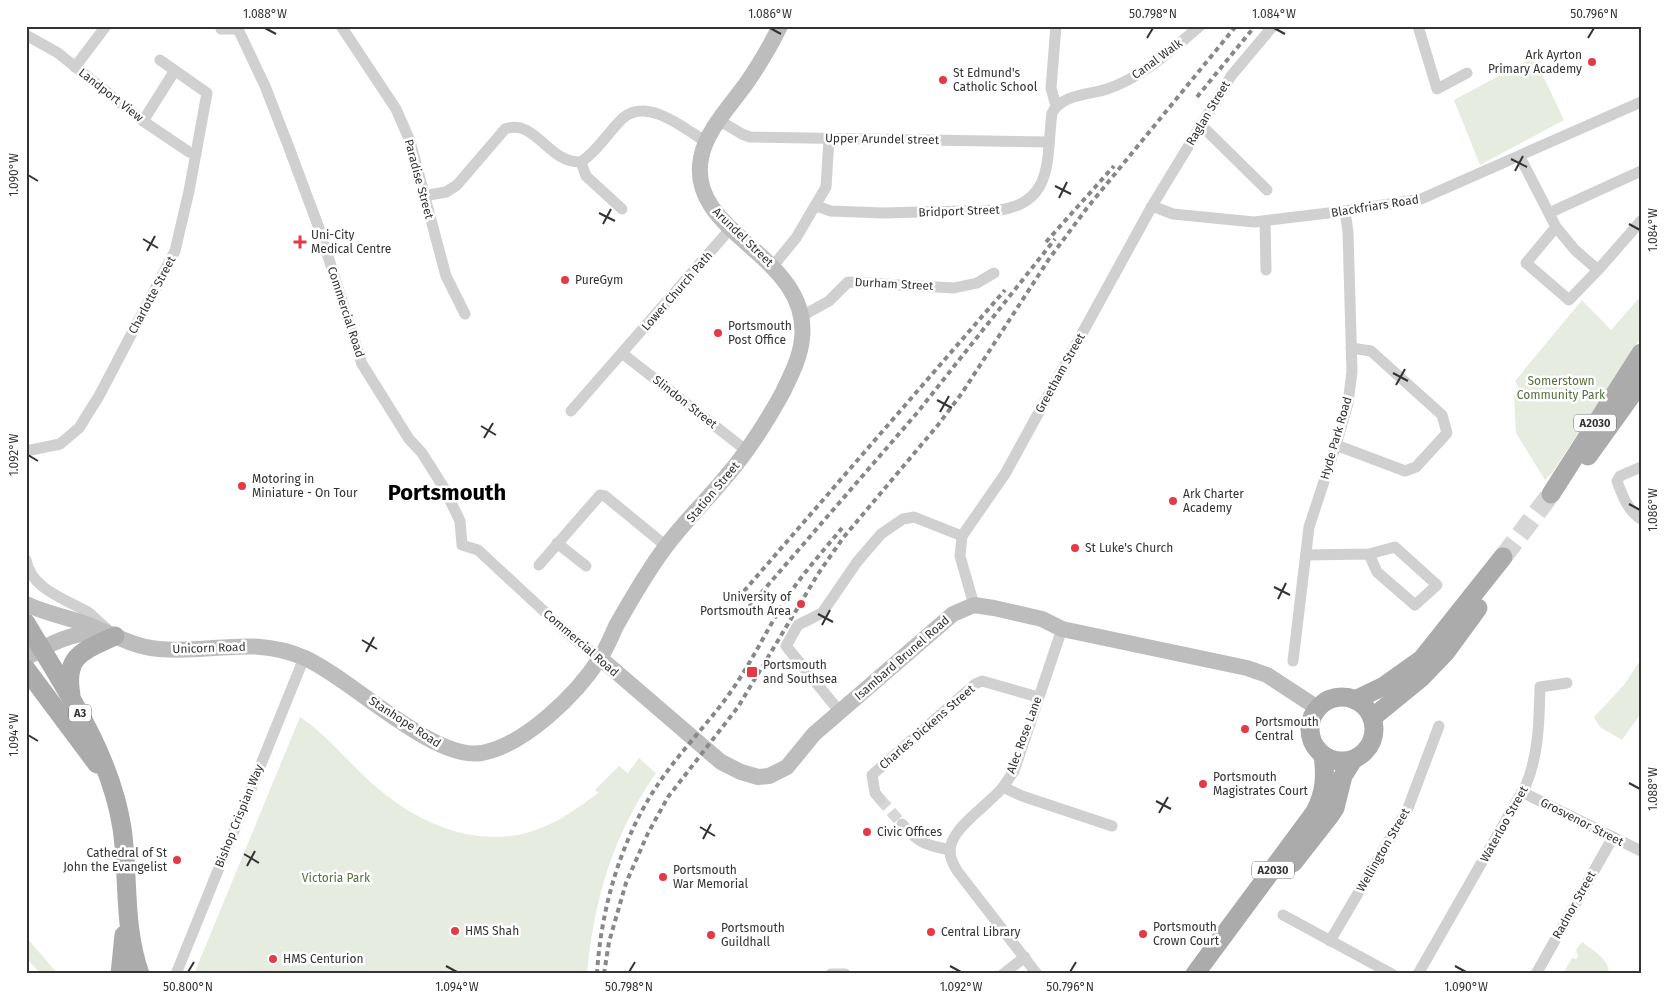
<svg xmlns="http://www.w3.org/2000/svg" width="1667" height="1000" viewBox="0 0 1667 1000" font-family="'Fira Sans',sans-serif">
	<style>
		.green { fill: #e6ecdf }
		.lines { fill: none; stroke-linecap: round; stroke-linejoin: round }
		.street-tunnel { stroke: #d6d6d6; stroke-width: 11; stroke-dasharray: 11 5.5; stroke-linecap: butt }
		.primary-tunnel { stroke: #d6d6d6; stroke-width: 19; stroke-dasharray: 19 9; stroke-linecap: butt }
		.street { stroke: #d0d0d0; stroke-width: 11 }
		.secondary { stroke: #bdbdbd; stroke-width: 16 }
		.primary { stroke: #ababab; stroke-width: 19 }
		.rail { stroke: #888; stroke-width: 4; stroke-dasharray: 5 4; stroke-linecap: butt }
		.ticks { fill: none; stroke: #333; stroke-width: 2 }
		.poi-dot { fill: #e63946; stroke: #fff; stroke-width: 2 }
		.labels { text-anchor: middle; stroke-width: 5; stroke-linejoin: round; paint-order: stroke }
		.shield { fill: #fff; stroke: #707070; stroke-width: 1 }
		.shield-label { font-size: 11px; font-weight: bold; fill: #333 }
		.poi-label { font-size: 12px; fill: #333; stroke: #fff; text-anchor: start }
		.street-label { font-size: 12px; fill: #333; stroke: #fff }
		.park-label { font-size: 12px; fill: #56703f; stroke: #fff }
		.town-label { font-size: 22px; font-weight: bold; fill: #000; stroke: #fff }
		.neatline { fill: none; stroke: #333; stroke-width: 2 }
		.ticks-label { font-size: 12px; text-anchor: middle; fill: #333 }
	</style>
	<rect width="100%" height="100%" fill="#fff"/>
	<g class="green">
		<path d="M1534,57L1564,120L1480,165L1454,100Z"/>
		<path d="M1641,296V337L1552,473L1545,480L1516,433L1514,396L1519,388L1515,381L1582,300L1611,330Z"/>
		<path d="M1641,659V713L1622,740L1600,727L1594,717L1624,685Z"/>
		<path d="M300,717C324,733 343,756 364,776C405,815 459,845 517,835C547,830 574,811 598,793L595,790L619,766L628,773L639,758L656,773C613,835 594,899 587,974H194Z"/>
		<path d="M26,937L58,974H41L26,958Z"/>
		<path d="M1582,942C1592,950 1610,959 1609,974H1563L1572,958L1576,959L1578,956L1576,950Z"/>
	</g>
	<g class="lines">
		<path class="street-tunnel" d="M880,799L902,824"/>
		<path class="primary-tunnel" d="M1503,557L1551,494"/>
		<g class="street">
			<path d="M341,26L396,109L410,141L446,276L465,314"/>
			<path d="M1418,26L1437,89L1467,73"/>
			<path d="M221,29H238L265,86L288,145L320,231L362,364L409,439L422,453L444,488L460,521L462,545L478,550L573,638L600,658"/>
			<path d="M26,35L58,53L143,121L189,152L196,154"/>
			<path d="M75,67L106,26"/>
			<path d="M1056,106L1051,88L1056,26"/>
			<path d="M143,121L174,72"/>
			<path d="M720,121L742,134L750,137L1048,142"/>
			<path d="M1201,125L1267,190"/>
			<path d="M1520,157L1556,227L1575,250L1598,270L1569,300L1526,263L1556,227"/>
			<path d="M581,162C599,150 608,132 623,118C648,97 685,129 706,142"/>
			<path d="M581,162L586,176L622,209"/>
			<path d="M423,196L446,192L457,185L505,129C536,118 547,163 581,162"/>
			<path d="M816,206L831,211L883,213L1000,210C1055,202 1046,157 1052,113C1062,94 1089,95 1107,89C1143,77 1171,50 1200,26"/>
			<path d="M1152,206L1173,214L1254,222L1345,211L1421,199L1641,102"/>
			<path d="M1549,213L1641,171"/>
			<path d="M1265,221L1266,270"/>
			<path d="M773,266L796,238L826,187L829,139"/>
			<path d="M1598,270L1641,221"/>
			<path d="M802,316L829,301L848,282L954,288L977,283L994,273"/>
			<path d="M623,354L747,451"/>
			<path d="M571,411L731,228"/>
			<path d="M1336,445L1405,471L1416,467L1447,433L1442,415L1371,351L1351,348"/>
			<path d="M26,451L60,444L79,428L99,396L175,251L189,191L207,93L160,60"/>
			<path d="M1641,467L1620,476L1617,481C1622,495 1628,511 1641,519"/>
			<path d="M962,536L1005,474L1152,206L1231,76L1273,26"/>
			<path d="M962,536L960,556L974,605"/>
			<path d="M557,543L586,566"/>
			<path d="M1306,555L1369,554L1395,547L1437,585L1415,605L1377,572L1369,554"/>
			<path d="M26,560C31,589 65,599 88,612C94,617 100,623 106,628"/>
			<path d="M539,565L600,495L605,496L666,546"/>
			<path d="M1293,661L1309,527L1336,445L1348,403L1352,371L1348,232L1345,211"/>
			<path d="M840,712L786,646L798,625L822,613L857,562L881,534L903,519L914,517L962,536"/>
			<path d="M1003,787L1022,796L1112,826"/>
			<path d="M1522,792L1641,851"/>
			<path d="M880,799L875,793L872,775L975,684L982,681L1038,697"/>
			<path d="M902,824C919,843 925,845 950,850"/>
			<path d="M1283,915L1392,974"/>
			<path d="M1330,941L1408,808L1439,726"/>
			<path d="M176,974L304,658"/>
			<path d="M831,974H845"/>
			<path d="M1003,974L1025,957"/>
			<path d="M1037,974L958,872C954,866 950,859 950,851C950,828 990,804 1003,787C1007,782 1010,776 1014,771L1062,629"/>
			<path d="M1418,974L1526,785C1539,753 1539,721 1540,687L1567,683"/>
			<path d="M1536,974L1613,837"/>
		</g>
		<g class="secondary">
			<path d="M26,604C45,613 66,617 86,624C110,633 133,647 159,649C211,654 253,635 305,658C353,680 433,761 482,753C525,745 577,694 600,658C607,648 611,637 616,626C631,600 646,573 664,549C682,524 705,502 724,479C747,453 766,423 783,392C791,375 800,358 802,339C811,254 686,235 701,158C706,130 732,104 748,81C760,63 771,45 780,26"/>
			<path d="M26,658C49,644 75,630 103,634"/>
			<path d="M600,658L721,762L741,772L758,777L769,776L787,767L814,734L953,614L974,605L994,608L1042,619L1062,629L1247,668L1267,675L1319,709"/>
		</g>
		<g class="primary">
			<path d="M1588,456L1641,382"/>
			<path d="M1551,494L1641,353"/>
			<path d="M26,623C64,687 110,752 122,828C129,876 123,927 140,974"/>
			<path d="M26,669L97,764"/>
			<path d="M71,695C64,655 83,651 115,636"/>
			<circle cx="1342" cy="729" r="32"/>
			<path d="M1355,700L1384,686L1422,659L1503,557"/>
			<path d="M1372,718L1421,678L1446,652L1478,608"/>
			<path d="M1293,863L1329,817L1335,808L1343,776L1353,760"/>
			<path d="M120,974L124,935"/>
			<path d="M1195,974L1315,812C1325,792 1326,777 1323,755"/>
		</g>
		<g class="rail">
			<path d="M1197,97L1255,26"/>
			<path d="M1046,242L1114,166"/>
			<path d="M738,598L1005,290"/>
			<path d="M749,607L917,413L1055,239"/>
			<path d="M597,974C601,904 624,829 666,773C687,744 712,719 732,690C753,660 768,627 788,596C804,572 824,550 842,528"/>
			<path d="M604,974L609,942L626,883L648,833L668,797L738,707L818,574L843,538L938,425L962,393L1049,259L1087,208L1236,26"/>
		</g>
	</g>
	<path class="ticks" d="M265,28L276,34M770,28L781,34M1274,28L1285,34M1147,38L1153,28M1588,38L1594,28M1511,159L1527,167M1515,171L1523,156M28,175L38,181M1055,186L1071,194M1059,198L1067,182M599,213L615,221M603,224L611,209M1629,224L1640,230M143,239L158,248M147,251L155,236M1393,373L1408,381M1396,385L1405,369M937,400L952,408M940,412L949,396M481,426L496,435M484,438L493,423M28,455L38,461M1629,504L1640,510M1274,587L1290,595M1278,599L1286,583M818,614L833,622M822,625L830,610M362,640L377,649M366,652L374,637M28,735L38,741M1629,783L1640,789M1156,801L1171,809M1159,813L1168,797M700,827L715,836M703,839L711,824M244,854L259,863M247,866L255,851M446,966L457,972M950,966L961,972M1455,966L1466,972M188,972L194,962M629,972L635,962M1070,972L1076,962"/>
	<g class="poi-dot">
		<circle cx="1592" cy="62" r="5"/>
		<circle cx="943" cy="80" r="5"/>
		<path d="M297.5 234.5h5v5h5v5h-5v5h-5v-5h-5v-5h5z"/>
		<circle cx="565" cy="280" r="5"/>
		<circle cx="718" cy="333" r="5"/>
		<circle cx="242" cy="486" r="5"/>
		<circle cx="1173" cy="501" r="5"/>
		<circle cx="1075" cy="548" r="5"/>
		<circle cx="801" cy="604" r="5"/>
		<rect x="746" y="666" width="12" height="12" rx="2.5"/>
		<circle cx="1245" cy="729" r="5"/>
		<circle cx="1203" cy="784" r="5"/>
		<circle cx="867" cy="832" r="5"/>
		<circle cx="177" cy="860" r="5"/>
		<circle cx="663" cy="877" r="5"/>
		<circle cx="455" cy="931" r="5"/>
		<circle cx="931" cy="932" r="5"/>
		<circle cx="1143" cy="934" r="5"/>
		<circle cx="711" cy="935" r="5"/>
		<circle cx="273" cy="959" r="5"/>
	</g>
	<g class="labels">
		<g class="shield">
			<rect x="1574" y="414.5" width="42" height="17" rx="4"/>
			<rect x="69" y="704.5" width="22" height="17" rx="4"/>
			<rect x="1252" y="861.5" width="42" height="17" rx="4"/>
		</g>
		<g class="shield-label">
			<text x="1595" y="427">A2030</text>
			<text x="80" y="717">A3</text>
			<text x="1273" y="874">A2030</text>
		</g>
		<g class="poi-label">
			<text x="1582" y="59" text-anchor="end">Ark Ayrton<tspan x="1582" dy="14">Primary Academy</tspan></text>
			<text x="953" y="77">St Edmund's<tspan x="953" dy="14">Catholic School</tspan></text>
			<text x="311" y="239">Uni-City<tspan x="311" dy="14">Medical Centre</tspan></text>
			<text x="575" y="284">PureGym</text>
			<text x="728" y="330">Portsmouth<tspan x="728" dy="14">Post Office</tspan></text>
			<text x="252" y="483">Motoring in<tspan x="252" dy="14">Miniature - On Tour</tspan></text>
			<text x="1183" y="498">Ark Charter<tspan x="1183" dy="14">Academy</tspan></text>
			<text x="1085" y="552">St Luke's Church</text>
			<text x="791" y="601" text-anchor="end">University of<tspan x="791" dy="14">Portsmouth Area</tspan></text>
			<text x="763" y="669">Portsmouth<tspan x="763" dy="14">and Southsea</tspan></text>
			<text x="1255" y="726">Portsmouth<tspan x="1255" dy="14">Central</tspan></text>
			<text x="1213" y="781">Portsmouth<tspan x="1213" dy="14">Magistrates Court</tspan></text>
			<text x="877" y="836">Civic Offices</text>
			<text x="167" y="857" text-anchor="end">Cathedral of St<tspan x="167" dy="14">John the Evangelist</tspan></text>
			<text x="673" y="874">Portsmouth<tspan x="673" dy="14">War Memorial</tspan></text>
			<text x="1153" y="931">Portsmouth<tspan x="1153" dy="14">Crown Court</tspan></text>
			<text x="721" y="932">Portsmouth<tspan x="721" dy="14">Guildhall</tspan></text>
			<text x="465" y="935">HMS Shah</text>
			<text x="941" y="936">Central Library</text>
			<text x="283" y="963">HMS Centurion</text>
		</g>
		<g class="street-label">
			<text transform="translate(1157 59) rotate(-36)" y="4">Canal Walk</text>
			<text transform="translate(111 95) rotate(38)" y="4">Landport View</text>
			<text transform="translate(1208 113) rotate(-59)" y="4">Raglan Street</text>
			<text transform="translate(882 139) rotate(1)" y="4">Upper Arundel street</text>
			<text transform="translate(419 179) rotate(75)" y="4">Paradise Street</text>
			<text transform="translate(1375 206) rotate(-9)" y="4">Blackfriars Road</text>
			<text transform="translate(959 211) rotate(-2)" y="4">Bridport Street</text>
			<text transform="translate(743 237) rotate(44)" y="4">Arundel Street</text>
			<text transform="translate(894 284) rotate(3)" y="4">Durham Street</text>
			<text transform="translate(677 291) rotate(-49)" y="4">Lower Church Path</text>
			<text transform="translate(152 295) rotate(-62)" y="4">Charlotte Street</text>
			<text transform="translate(346 312) rotate(72)" y="4">Commercial Road</text>
			<text transform="translate(1060 373) rotate(-61)" y="4">Greetham Street</text>
			<text transform="translate(685 402) rotate(38)" y="4">Slindon Street</text>
			<text transform="translate(1336 438) rotate(-74)" y="4">Hyde Park Road</text>
			<text transform="translate(713 492) rotate(-50)" y="4">Station Street</text>
			<text transform="translate(581 643) rotate(41)" y="4">Commercial Road</text>
			<text transform="translate(209 648) rotate(-2)" y="4">Unicorn Road</text>
			<text transform="translate(902 658) rotate(-41)" y="4">Isambard Brunel Road</text>
			<text transform="translate(405 722) rotate(33)" y="4">Stanhope Road</text>
			<text transform="translate(927 727) rotate(-41)" y="4">Charles Dickens Street</text>
			<text transform="translate(1024 735) rotate(-70)" y="4">Alec Rose Lane</text>
			<text transform="translate(239 816) rotate(-68)" y="4">Bishop Crispian Way</text>
			<text transform="translate(1582 822) rotate(27)" y="4">Grosvenor Street</text>
			<text transform="translate(1504 824) rotate(-61)" y="4">Waterloo Street</text>
			<text transform="translate(1383 850) rotate(-60)" y="4">Wellington Street</text>
			<text transform="translate(1574 905) rotate(-61)" y="4">Radnor Street</text>
		</g>
		<g class="park-label">
			<text x="1561" y="385">Somerstown<tspan x="1561" dy="14">Community Park</tspan></text>
			<text x="336" y="882">Victoria Park</text>
		</g>
		<g class="town-label">
			<text x="447" y="500">Portsmouth</text>
		</g>
	</g>
	<rect width="1667" height="1000" fill="none" stroke="#ffffff" stroke-width="55"/>
	<rect x="28" y="28" width="1612" height="944" class="neatline"/>
	<g class="ticks-label">
		<text x="265" y="18">1.088°W</text>
		<text x="770" y="18">1.086°W</text>
		<text x="1153" y="18">50.798°N</text>
		<text x="1274" y="18">1.084°W</text>
		<text x="1594" y="18">50.796°N</text>
		<text transform="translate(14 175) rotate(-90)" y="4">1.090°W</text>
		<text transform="translate(1653 230) rotate(-90)" y="4">1.084°W</text>
		<text transform="translate(14 455) rotate(-90)" y="4">1.092°W</text>
		<text transform="translate(1653 510) rotate(-90)" y="4">1.086°W</text>
		<text transform="translate(14 735) rotate(-90)" y="4">1.094°W</text>
		<text transform="translate(1653 789) rotate(-90)" y="4">1.088°W</text>
		<text x="188" y="991">50.800°N</text>
		<text x="457" y="991">1.094°W</text>
		<text x="629" y="991">50.798°N</text>
		<text x="961" y="991">1.092°W</text>
		<text x="1070" y="991">50.796°N</text>
		<text x="1466" y="991">1.090°W</text>
	</g>
</svg>
